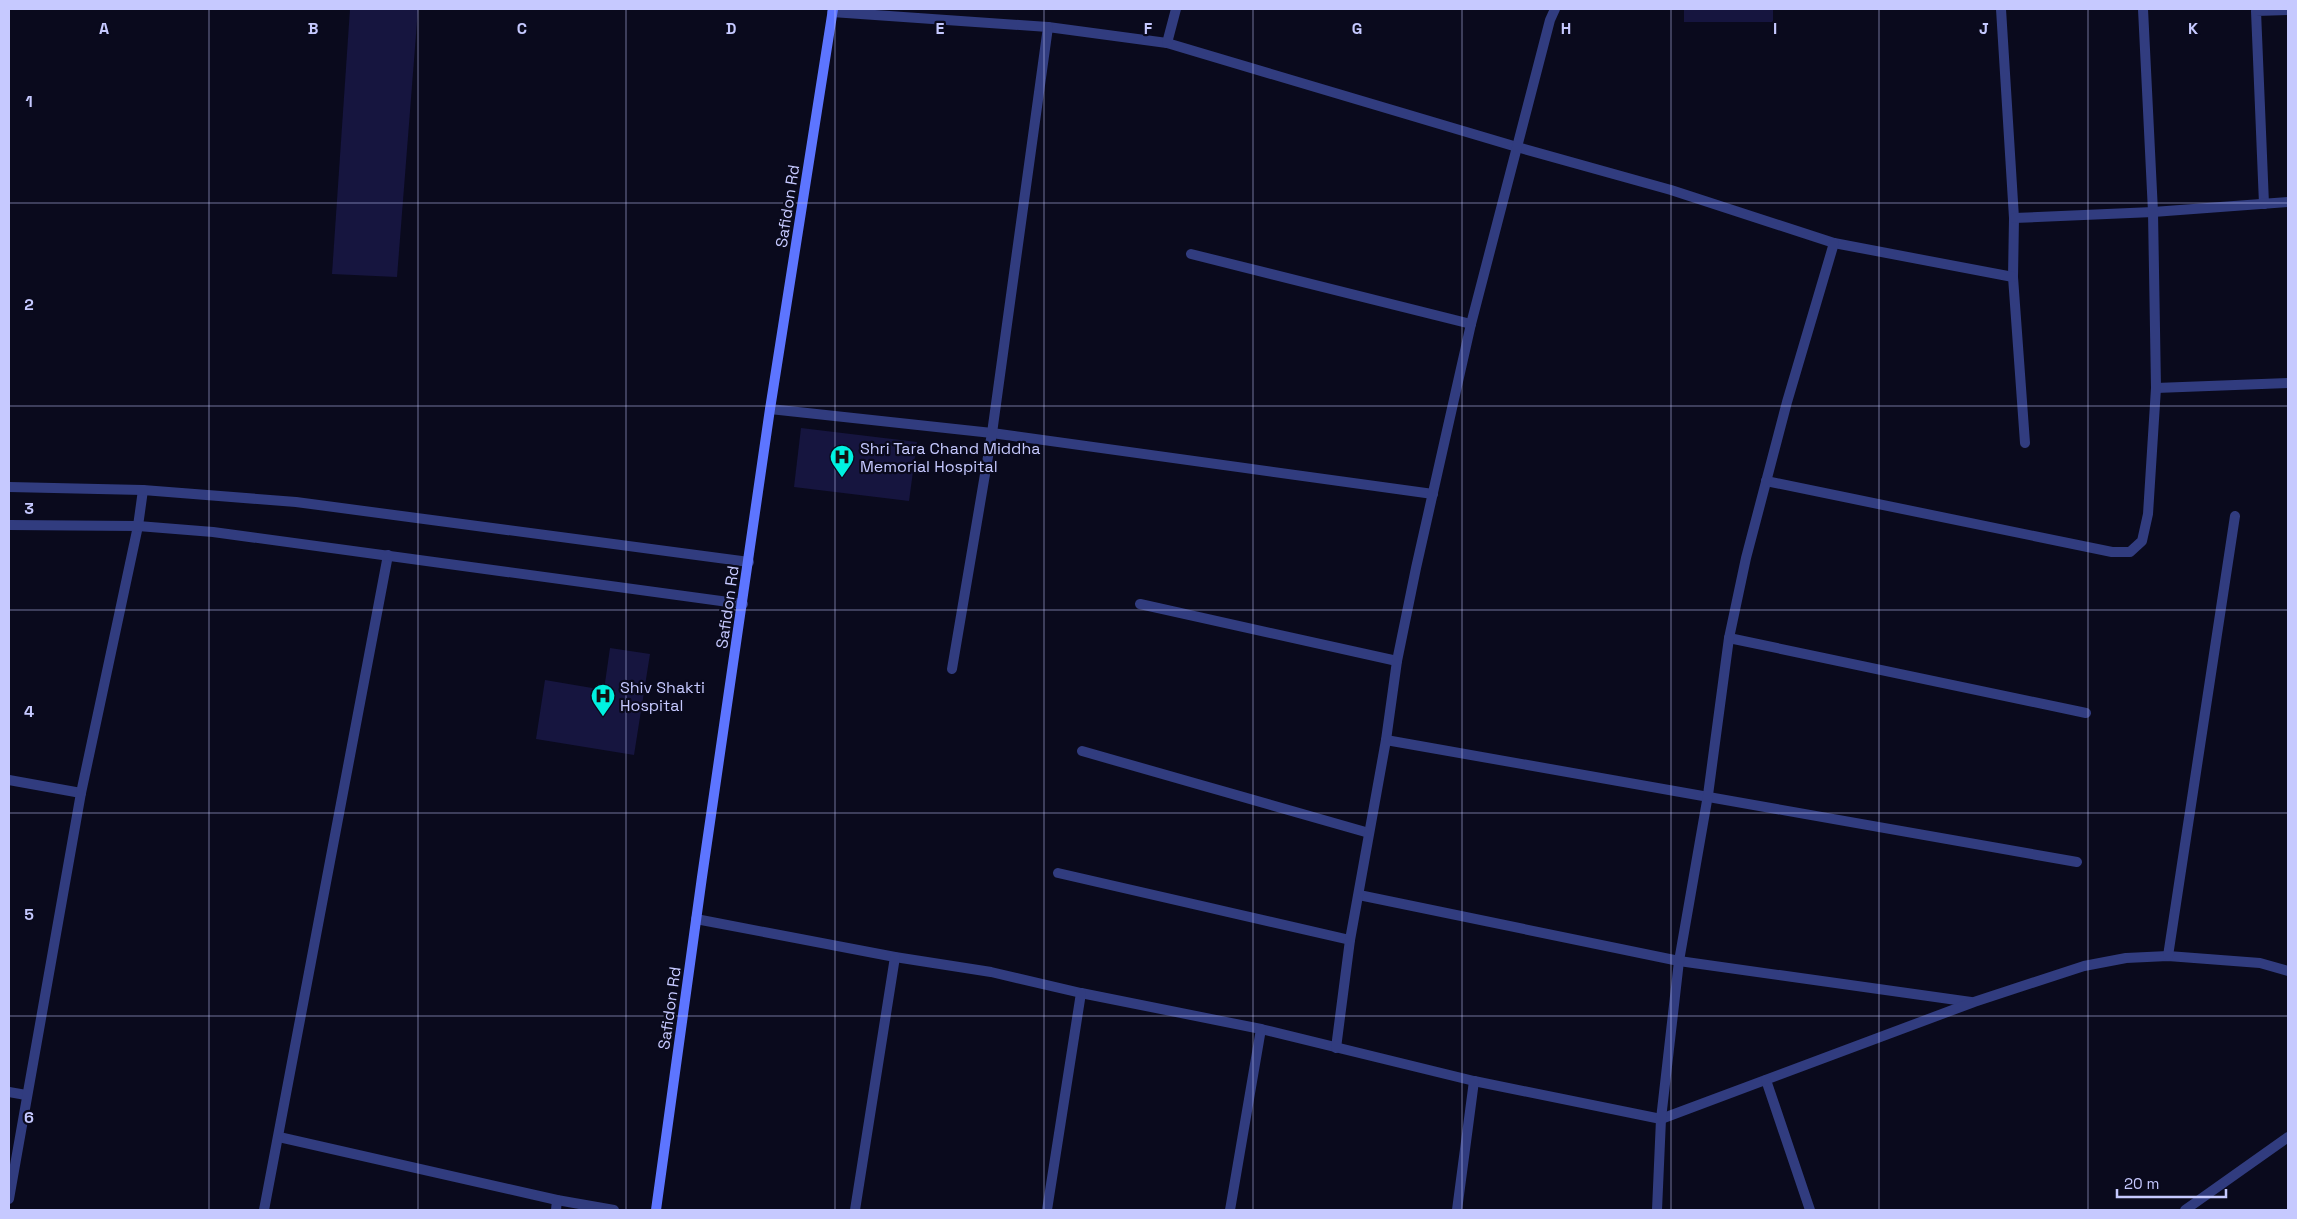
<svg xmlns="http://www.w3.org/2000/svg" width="2297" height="1219" viewBox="0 0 2297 1219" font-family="'Space Grotesk',sans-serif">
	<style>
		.building { fill: #16153f }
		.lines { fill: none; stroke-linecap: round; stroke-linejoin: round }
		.minor { stroke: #313c7f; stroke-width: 10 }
		.tertiary { stroke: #313c7f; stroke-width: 10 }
		.secondary { stroke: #5d75ff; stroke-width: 10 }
		.grid { fill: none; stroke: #c6c9ff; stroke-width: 1; stroke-opacity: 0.55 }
		.labels { text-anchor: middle; stroke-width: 4.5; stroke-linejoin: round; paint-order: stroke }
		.street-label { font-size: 16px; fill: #c6c9ff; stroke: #0a0a1d }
		.poi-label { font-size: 16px; fill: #c6c9ff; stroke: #0a0a1d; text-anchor: start }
		.grid-label { font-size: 16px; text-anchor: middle; font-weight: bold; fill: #c6c9ff; stroke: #0a0a1d; stroke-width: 4.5; stroke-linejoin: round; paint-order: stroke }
	</style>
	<rect width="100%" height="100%" fill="#0a0a1d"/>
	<g class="building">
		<path d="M350,9H418L397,277L332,274Z"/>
		<rect x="1684" y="9" width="89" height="13"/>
		<path d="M801,428L917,442L909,501L794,487Z"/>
		<path d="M610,648L650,654L634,755L536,739L545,680L604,690Z"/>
	</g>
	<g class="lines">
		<g class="minor">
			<path d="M2001,9L2014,218L2013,277L2025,443"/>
			<path d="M832,12L1048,27L1167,43L1517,147L1671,190L1834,243L2013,277"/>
			<path d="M1167,43L1176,9"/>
			<path d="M2264,204L2256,11L2288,10"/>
			<path d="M2014,218L2153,212L2288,202"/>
			<path d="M1191,254L1471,324"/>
			<path d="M2156,388L2288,383"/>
			<path d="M770,409L992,433L1433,494"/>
			<path d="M1766,481L2112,552H2130L2142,541L2148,514L2156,388L2153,212L2143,9"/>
			<path d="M1140,604L1397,661"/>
			<path d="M1729,638L2086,713"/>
			<path d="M952,669L992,433L1048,27"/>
			<path d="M1386,740L2077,862"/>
			<path d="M1082,751L1369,833"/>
			<path d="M9,780L81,793"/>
			<path d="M1058,873L1350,940"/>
			<path d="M1359,895L1679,961L1971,1002"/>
			<path d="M696,919L895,957L991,972L1081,993L1261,1029L1474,1081L1661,1119L1974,1002L2084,966L2126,958L2168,956L2260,963L2288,971"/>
			<path d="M2168,956L2235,516"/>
			<path d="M1336,1048L1350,940L1386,740L1397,661L1416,568L1471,324L1550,20L1555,9"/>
			<path d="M1766,1080L1810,1210"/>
			<path d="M9,1092L26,1095"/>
			<path d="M279,1137L557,1200L614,1210"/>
			<path d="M9,1199L81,793L138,526L143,490"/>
			<path d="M264,1210L388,555"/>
			<path d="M556,1210L557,1200"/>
			<path d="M855,1210L895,957"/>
			<path d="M1047,1210L1081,993"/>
			<path d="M1230,1210L1261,1029"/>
			<path d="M1457,1210L1474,1081"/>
			<path d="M1657,1210L1661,1119L1679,961L1708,795L1729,638L1746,558L1787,402L1834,243"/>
			<path d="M2185,1210L2288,1137"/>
		</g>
		<g class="tertiary">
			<path d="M9,487L143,490L296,502L749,562"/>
			<path d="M9,525L138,526L213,532L743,604"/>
		</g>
		<path class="secondary" d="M656,1210L702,877L770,409L833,9"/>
	</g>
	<path class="grid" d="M209,9V1210M418,9V1210M626,9V1210M835,9V1210M1044,9V1210M1253,9V1210M1462,9V1210M1671,9V1210M1879,9V1210M2088,9V1210M9,203H2288M9,406H2288M9,610H2288M9,813H2288M9,1016H2288"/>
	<defs>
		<symbol id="hospital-pin" viewBox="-11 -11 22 30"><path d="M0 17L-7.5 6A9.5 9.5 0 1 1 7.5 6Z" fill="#00f1e0" stroke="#0a0a1d"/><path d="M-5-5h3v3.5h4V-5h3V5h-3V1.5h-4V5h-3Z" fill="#111"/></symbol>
	</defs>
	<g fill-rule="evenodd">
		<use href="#hospital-pin" x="828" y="443" width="28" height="38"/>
		<use href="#hospital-pin" x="589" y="682" width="28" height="38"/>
	</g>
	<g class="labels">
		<g class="street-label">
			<text transform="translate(787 206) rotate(-81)" y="6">Safidon Rd</text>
			<text transform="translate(727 607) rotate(-82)" y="6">Safidon Rd</text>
			<text transform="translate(669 1008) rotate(-82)" y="6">Safidon Rd</text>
		</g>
		<g class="poi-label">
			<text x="860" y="454">Shri Tara Chand Middha<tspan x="860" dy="18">Memorial Hospital</tspan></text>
			<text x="620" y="693">Shiv Shakti<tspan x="620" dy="18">Hospital</tspan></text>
		</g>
	</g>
	<g class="grid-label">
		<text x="104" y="34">A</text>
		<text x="313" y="34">B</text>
		<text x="522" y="34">C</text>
		<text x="731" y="34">D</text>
		<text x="940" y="34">E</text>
		<text x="1148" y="34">F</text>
		<text x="1357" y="34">G</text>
		<text x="1566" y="34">H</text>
		<text x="1775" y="34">I</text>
		<text x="1984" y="34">J</text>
		<text x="2193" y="34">K</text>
		<text x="29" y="107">1</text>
		<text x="29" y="310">2</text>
		<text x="29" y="514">3</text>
		<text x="29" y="717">4</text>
		<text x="29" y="920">5</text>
		<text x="29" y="1123">6</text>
	</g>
	<rect width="2297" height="1219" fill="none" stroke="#c6c9ff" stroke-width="20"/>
	<path d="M2117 1189v8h109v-8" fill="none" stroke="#c6c9ff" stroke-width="2.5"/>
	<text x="2124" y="1189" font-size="15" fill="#c6c9ff" stroke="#0a0a1d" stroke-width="4" paint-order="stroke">20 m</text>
</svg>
